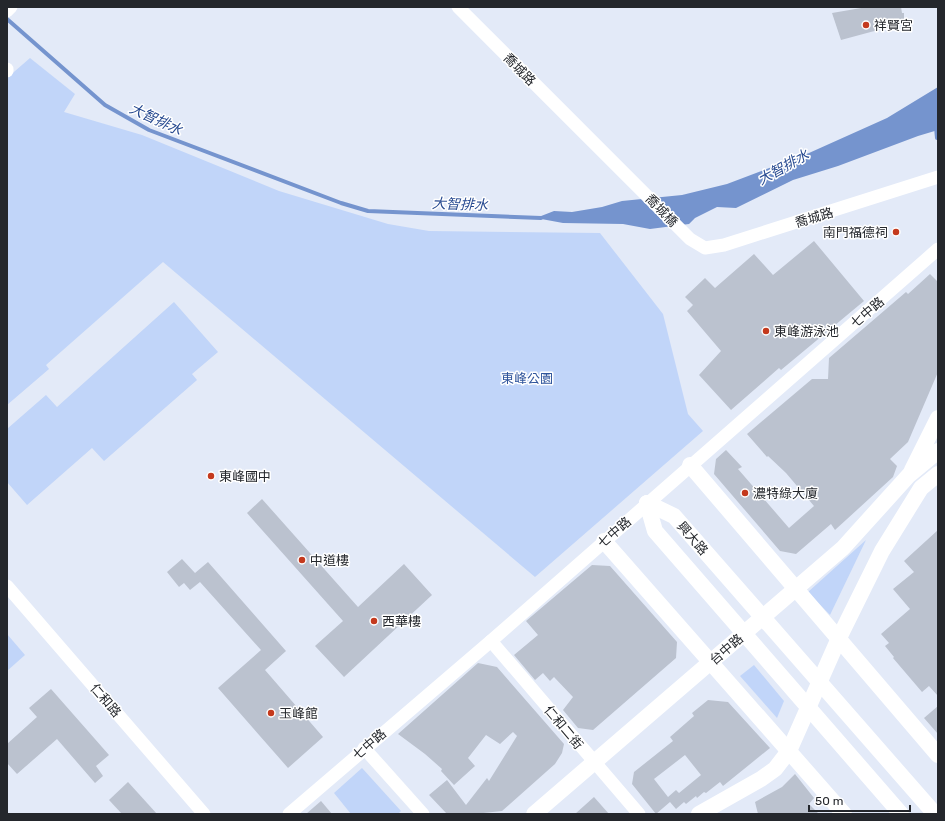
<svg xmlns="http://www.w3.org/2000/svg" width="945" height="821" viewBox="0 0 945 821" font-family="Rubik,'Noto Sans TC',sans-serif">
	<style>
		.green { fill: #c1d5f9 }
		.water { fill: #7594ce }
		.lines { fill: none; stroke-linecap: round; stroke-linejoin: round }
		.stream { stroke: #7594ce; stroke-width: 4 }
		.building { fill: #bbc2cf; fill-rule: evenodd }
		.minor { stroke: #fff; stroke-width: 13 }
		.tertiary { stroke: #fff; stroke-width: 16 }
		.poi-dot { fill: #c4391d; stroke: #fff; stroke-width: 1.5 }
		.labels { text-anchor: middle; stroke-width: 3; stroke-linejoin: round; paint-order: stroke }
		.poi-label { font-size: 13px; fill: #24272c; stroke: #fff; text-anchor: start }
		.street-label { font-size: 13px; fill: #24272c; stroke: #fff }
		.park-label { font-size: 13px; fill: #30559c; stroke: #fff }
		.water-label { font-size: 14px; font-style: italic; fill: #264990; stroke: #fff }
	</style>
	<rect width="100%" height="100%" fill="#e3eaf8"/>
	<g class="green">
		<path d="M30,58L75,94L64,112L142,135L279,191L388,224L429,231L600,233L663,314L688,414L703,431L535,577L163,262L46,365L49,369L7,405V78Z"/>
		<path d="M174,302L218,352L192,374L197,380L104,461L92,448L27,505L7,482V429L46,395L57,407Z"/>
		<path d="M866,540L830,615L808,592Z"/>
		<path d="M7,634L25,655L7,671Z"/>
		<path d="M754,665L784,701L777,718L740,676Z"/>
		<path d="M362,768L401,811L398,814H351L334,793Z"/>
	</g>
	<path class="water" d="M938,87V130L918,136L838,166L793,180L736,208L717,207L695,218L689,224L650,229L623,224L563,223L536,218L554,211L572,212L602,207L622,201L682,195L727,184L809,153L887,118Z"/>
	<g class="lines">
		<g class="stream">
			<path d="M7,19L105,105L149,130L341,203L368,211L541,218"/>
			<path d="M936,127L937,138"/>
		</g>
	</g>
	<g class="building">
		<path d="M867,7H901L902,13H904V23L841,40L832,13Z"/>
		<path d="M814,241L864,301L781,370L779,368L731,410L699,375L721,351L687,311L693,305L685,297L705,278L715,288L754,254L773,275Z"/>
		<path d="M930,274L938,282V372L908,442L890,459L897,466L893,477L835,530L831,524L796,554L780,551L714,474L716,459L726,450L742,467L738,469L789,528L814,506L786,473L768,456L767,457L747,434L812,379H828L829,358L906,292L908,294Z"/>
		<path d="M262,499L358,607L404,564L432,595L344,677L315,646L343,621L247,513Z"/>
		<path d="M938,530V696L929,686L922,692L893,658L894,657L885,646L889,643L881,634L910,609L893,589L914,572L904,561Z"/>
		<path d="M182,559L195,573L208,562L286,651L265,670L323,737L288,768L218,688L261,650L200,582L190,590L184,583L179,587L167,572Z"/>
		<path d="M592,565L610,566L677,642L676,658L593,730L578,728L563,710L573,697L554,677L550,681L543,673L535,680L514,655L538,635L526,621Z"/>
		<path d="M478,663L497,667L564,744L562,753L555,764L502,811L474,814H447L429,795L447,780L466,805L487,778L489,781L517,736L513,732L500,744L486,735L468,758L475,766L454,785L441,771L442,769L425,754L398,734Z"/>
		<path d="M51,689L109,755L96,766L103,776L95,783L57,739L17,774L7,763V744L37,717L29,708Z"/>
		<path d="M708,700L728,702L770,748L723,786L720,782L706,793L704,792L697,798L696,796L686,804L684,802L676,809L670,802L656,814L632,784L634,772L673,741L670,737L694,716L692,713ZM685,755L701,775L679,793L676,790L668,797L654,779Z"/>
		<path d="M938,706V734L924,718Z"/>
		<path d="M795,774L814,798L809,804L819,814H758L755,802L782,787Z"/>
		<path d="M128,782L157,814H122L109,800Z"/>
		<path d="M594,797L609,814H575Z"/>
		<path d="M321,801L332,814H306Z"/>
	</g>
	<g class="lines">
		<g class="minor">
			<path d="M458,7L690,239L705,248L724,245L938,177"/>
			<path d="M7,11L11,7"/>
			<path d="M7,69V71"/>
			<path d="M7,586L204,814"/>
			<path d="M491,641L639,814"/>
			<path d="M364,748L423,814"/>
			<path d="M289,814L491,641L938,249"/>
		</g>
		<g class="tertiary">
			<path d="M690,465L938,755"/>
			<path d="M912,470L938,418"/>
			<path d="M647,503L674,516L935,814"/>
			<path d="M647,503L655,531L901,814"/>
			<path d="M604,541L844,814"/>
			<path d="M534,814L843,548L909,475L938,451"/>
			<path d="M699,814L761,779L775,769L789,751L839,638L882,551L921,488L938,474"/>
		</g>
	</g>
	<g class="poi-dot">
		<circle cx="866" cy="25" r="4"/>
		<circle cx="896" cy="232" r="4"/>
		<circle cx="766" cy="331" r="4"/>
		<circle cx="211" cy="476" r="4"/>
		<circle cx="745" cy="493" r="4"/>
		<circle cx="302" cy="560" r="4"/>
		<circle cx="374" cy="621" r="4"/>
		<circle cx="271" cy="713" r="4"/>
	</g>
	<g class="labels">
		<g class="poi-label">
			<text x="874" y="30">祥賢宮</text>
			<text x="888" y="237" text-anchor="end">南門福德祠</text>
			<text x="774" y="336">東峰游泳池</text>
			<text x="219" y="481">東峰國中</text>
			<text x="753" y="498">濃特綠大廈</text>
			<text x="310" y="565">中道樓</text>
			<text x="382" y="626">西華樓</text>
			<text x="279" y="718">玉峰館</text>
		</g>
		<g class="street-label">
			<text transform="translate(520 69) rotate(45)" y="5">喬城路</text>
			<text transform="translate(662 210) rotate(46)" y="5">喬城橋</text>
			<text transform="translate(814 217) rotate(-17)" y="5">喬城路</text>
			<text transform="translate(867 312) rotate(-41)" y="5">七中路</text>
			<text transform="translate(614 532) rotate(-41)" y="5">七中路</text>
			<text transform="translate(693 538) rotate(49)" y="5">興大路</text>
			<text transform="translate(726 649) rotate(-41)" y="5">台中路</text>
			<text transform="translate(106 700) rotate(49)" y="5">仁和路</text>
			<text transform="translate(564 727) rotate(50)" y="5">仁和二街</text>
			<text transform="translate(369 744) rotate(-41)" y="5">七中路</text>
		</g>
		<g class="park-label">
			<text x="527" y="383">東峰公園</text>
		</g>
		<g class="water-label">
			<text transform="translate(156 119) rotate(25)" y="5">大智排水</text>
			<text transform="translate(783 167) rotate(-29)" y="5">大智排水</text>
			<text transform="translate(460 204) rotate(2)" y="5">大智排水</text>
		</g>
	</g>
	<rect width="945" height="821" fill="none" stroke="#24272c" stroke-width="16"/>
	<path d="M809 805v6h101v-6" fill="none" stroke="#24272c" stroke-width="2"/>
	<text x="815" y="805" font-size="12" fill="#24272c" stroke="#ffffff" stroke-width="3" paint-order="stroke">50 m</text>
</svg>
